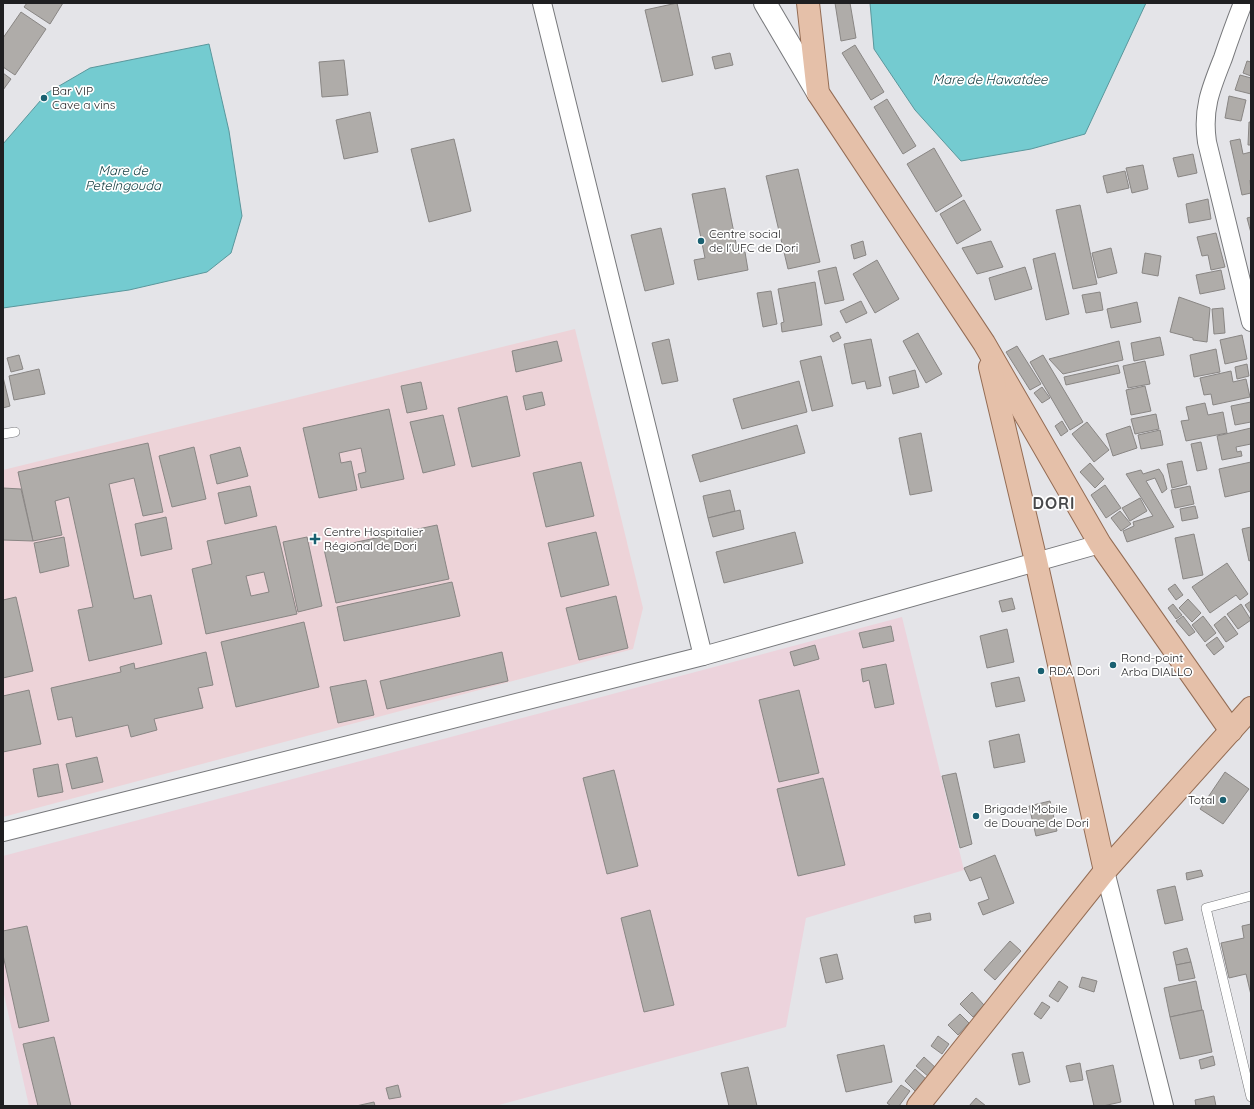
<svg xmlns="http://www.w3.org/2000/svg" width="1254" height="1109" viewBox="0 0 1254 1109" font-family="Quicksand,sans-serif">
	<style>
		.education { fill: #ecd3dc }
		.medical { fill: #edd3d8 }
		.water { fill: #74cbd0; stroke: #5a979c }
		.building { fill: #afaca9; stroke: #898684; fill-rule: evenodd }
		.lines { fill: none; stroke-linecap: round; stroke-linejoin: round }
		.service-casing { stroke: #77787b; stroke-width: 10 }
		.minor-casing { stroke: #77787b; stroke-width: 20 }
		.secondary-casing { stroke: #77787b; stroke-width: 24 }
		.primary-casing { stroke: #946c54; stroke-width: 24 }
		.service { stroke: #fff; stroke-width: 9 }
		.minor { stroke: #fff; stroke-width: 18 }
		.secondary { stroke: #fff; stroke-width: 22 }
		.primary { stroke: #e5c0a9; stroke-width: 22 }
		.poi-dot { fill: #1a6071; stroke: #fff; stroke-width: 1.5 }
		.labels { text-anchor: middle; stroke-width: 3.5; stroke-linejoin: round; paint-order: stroke }
		.poi-label { font-size: 12px; fill: #1f1f21; stroke: #fff; text-anchor: start }
		.water-label { font-size: 13px; font-style: italic; fill: #0f393c; stroke: #fff }
		.district-label { font-size: 16px; font-weight: bold; letter-spacing: 1px; fill: #47484a; stroke: #fff }
	</style>
	<rect width="100%" height="100%" fill="#e4e4e8"/>
	<path class="education" d="M902,617L964,870L806,918L786,1027L495,1106H29L3,990V856Z"/>
	<path class="medical" d="M575,329L643,608L633,649L3,817V470Z"/>
	<g class="water">
		<path d="M870,3H1146L1085,134L1031,149L961,161L915,110L874,49Z"/>
		<path d="M209,44L229,131L242,216L231,253L207,272L129,290L3,308V144L47,93L90,68Z"/>
	</g>
	<g class="building">
		<path d="M27,3H63L50,24L24,7Z"/>
		<path d="M677,3L693,75L662,82L645,10Z"/>
		<path d="M835,3H850L856,38L841,41Z"/>
		<path d="M21,12L46,29L15,75L3,67V38Z"/>
		<path d="M855,45L884,92L871,100L842,53Z"/>
		<path d="M730,53L733,65L715,69L712,57Z"/>
		<path d="M344,60L348,95L322,97L319,62Z"/>
		<path d="M1247,61L1251,62V76L1243,73Z"/>
		<path d="M3,73L11,79L3,90Z"/>
		<path d="M1240,75L1251,78V94L1235,90Z"/>
		<path d="M1229,96L1246,100L1241,121L1225,118Z"/>
		<path d="M887,99L916,146L903,154L874,107Z"/>
		<path d="M370,112L378,152L344,159L336,120Z"/>
		<path d="M1249,122H1251V145H1248Z"/>
		<path d="M454,139L471,211L429,222L411,149Z"/>
		<path d="M1240,139L1243,154L1251,152V180H1250L1251,193L1242,195L1230,141Z"/>
		<path d="M934,148L962,196L936,212L907,164Z"/>
		<path d="M1193,154L1197,173L1178,177L1173,158Z"/>
		<path d="M1143,165L1148,189L1132,193L1126,168Z"/>
		<path d="M798,169L820,262L788,269L766,176Z"/>
		<path d="M1125,171L1129,188L1107,193L1103,176Z"/>
		<path d="M725,188L738,253L745,252L748,270L698,280L694,260L705,258L692,194Z"/>
		<path d="M1208,199L1211,219L1189,223L1186,204Z"/>
		<path d="M964,200L981,230L957,244L940,214Z"/>
		<path d="M1080,205L1097,284L1073,289L1056,210Z"/>
		<path d="M1251,217V233L1247,218Z"/>
		<path d="M661,228L674,284L645,291L631,235Z"/>
		<path d="M1216,233L1225,267L1211,270L1208,255L1202,256L1197,237Z"/>
		<path d="M863,241L866,255L854,259L851,245Z"/>
		<path d="M991,241L1003,267L977,274L962,248Z"/>
		<path d="M1111,248L1117,273L1098,278L1092,253Z"/>
		<path d="M1055,253L1069,314L1046,320L1033,259Z"/>
		<path d="M1145,253L1161,256L1158,276L1142,273Z"/>
		<path d="M877,260L899,299L875,313L853,274Z"/>
		<path d="M836,267L844,300L825,304L818,271Z"/>
		<path d="M1025,267L1032,289L995,300L989,278Z"/>
		<path d="M1221,270L1225,289L1200,294L1196,275Z"/>
		<path d="M815,282L822,325L782,332L781,323L784,322L778,289Z"/>
		<path d="M771,291L777,324L763,327L757,293Z"/>
		<path d="M1100,292L1103,310L1086,313L1082,295Z"/>
		<path d="M1179,297L1210,308L1207,342L1193,340V338L1170,332Z"/>
		<path d="M861,301L867,313L846,323L840,311Z"/>
		<path d="M1137,302L1141,322L1111,328L1107,309Z"/>
		<path d="M1223,308L1225,333L1214,334L1212,309Z"/>
		<path d="M838,332L841,338L833,342L830,336Z"/>
		<path d="M918,333L942,374L926,383L903,341Z"/>
		<path d="M1242,335L1247,359L1225,364L1220,340Z"/>
		<path d="M1160,337L1164,355L1134,361L1131,343Z"/>
		<path d="M669,339L678,381L662,384L652,343Z"/>
		<path d="M871,339L881,386L867,389L865,381L852,384L844,344Z"/>
		<path d="M557,341L562,361L516,372L512,351Z"/>
		<path d="M1119,341L1123,360L1063,374L1049,359Z"/>
		<path d="M1017,346L1041,384L1030,390L1006,352Z"/>
		<path d="M1216,349L1220,372L1194,377L1190,355Z"/>
		<path d="M19,355L23,369L11,372L7,358Z"/>
		<path d="M1043,355L1083,422L1070,430L1030,362Z"/>
		<path d="M821,356L833,406L812,411L800,361Z"/>
		<path d="M1145,361L1150,384L1128,388L1123,366Z"/>
		<path d="M1247,364L1249,376L1237,379L1235,367Z"/>
		<path d="M1118,365L1120,373L1066,385L1064,377Z"/>
		<path d="M39,369L45,394L14,400L9,376Z"/>
		<path d="M915,370L919,387L893,394L889,377Z"/>
		<path d="M1231,371L1233,382L1246,379L1250,397L1213,405L1211,394L1204,395L1200,378Z"/>
		<path d="M3,377L10,406L3,408Z"/>
		<path d="M799,381L807,412L742,429L733,399Z"/>
		<path d="M421,382L427,409L407,413L401,386Z"/>
		<path d="M1145,386L1151,411L1131,415L1126,390Z"/>
		<path d="M1042,387L1050,398L1042,403L1034,393Z"/>
		<path d="M542,392L545,405L526,410L523,396Z"/>
		<path d="M507,396L520,456L472,467L458,408Z"/>
		<path d="M1251,402V422L1235,425L1231,406Z"/>
		<path d="M1205,403L1208,415L1223,412L1227,433L1186,441L1181,421L1189,420L1186,407Z"/>
		<path d="M389,409L404,479L361,488L358,474L366,472L361,448L339,453L341,463L351,461L357,490L319,498L303,428Z"/>
		<path d="M1156,414L1159,429L1135,434L1131,419Z"/>
		<path d="M443,415L455,465L423,473L410,422Z"/>
		<path d="M1062,421L1068,431L1061,436L1055,426Z"/>
		<path d="M1087,422L1109,450L1094,462L1072,434Z"/>
		<path d="M797,425L805,453L700,482L692,455Z"/>
		<path d="M1130,426L1137,448L1113,456L1106,434Z"/>
		<path d="M1251,428V446V444L1236,447L1237,452L1241,451L1242,456L1222,460L1217,436Z"/>
		<path d="M1160,430L1163,445L1141,449L1138,435Z"/>
		<path d="M921,433L932,491L910,495L899,438Z"/>
		<path d="M1201,442L1207,469L1197,471L1191,444Z"/>
		<path d="M148,443L163,512L143,516L134,478L109,484L134,599L151,595L162,644L89,661L78,610L93,607L69,497L55,501L62,535L33,541L18,472Z"/>
		<path d="M194,447L206,499L172,507L159,456Z"/>
		<path d="M240,447L248,476L217,484L210,455Z"/>
		<path d="M1182,461L1187,484L1172,488L1167,464Z"/>
		<path d="M581,462L594,516L546,527L533,473Z"/>
		<path d="M1251,462V491L1225,497L1219,469Z"/>
		<path d="M1090,463L1104,479L1095,488L1080,472Z"/>
		<path d="M1159,469L1163,475L1167,489L1162,493L1155,478L1146,481L1174,527L1127,542L1123,531L1134,526L1133,522L1153,516L1126,474L1141,470L1143,474Z"/>
		<path d="M1105,485L1121,508L1106,518L1091,495Z"/>
		<path d="M250,486L257,516L225,524L218,493Z"/>
		<path d="M1190,486L1194,504L1175,508L1171,490Z"/>
		<path d="M3,488L21,489L33,541L3,540Z"/>
		<path d="M730,490L735,511L708,518L703,496Z"/>
		<path d="M1140,498L1147,511L1130,521L1122,508Z"/>
		<path d="M1195,506L1198,518L1182,521L1180,509Z"/>
		<path d="M740,510L744,529L713,537L708,518Z"/>
		<path d="M1120,511L1131,524L1121,531L1111,518Z"/>
		<path d="M166,517L172,549L141,556L135,524Z"/>
		<path d="M437,525L449,579L336,603L324,549Z"/>
		<path d="M276,526L297,614L206,634L192,569L212,564L207,541ZM264,572L269,592L251,596L246,576Z"/>
		<path d="M1251,527V560L1249,561L1242,529Z"/>
		<path d="M596,532L609,585L561,597L548,543Z"/>
		<path d="M795,532L803,563L724,583L716,552Z"/>
		<path d="M1194,534L1203,575L1183,579L1175,538Z"/>
		<path d="M64,537L69,566L40,573L34,543Z"/>
		<path d="M307,537L322,606L298,612L283,542Z"/>
		<path d="M1227,563L1248,594L1240,600L1236,595L1210,613L1192,587Z"/>
		<path d="M452,582L460,616L344,641L337,607Z"/>
		<path d="M1175,584L1183,595L1176,600L1168,589Z"/>
		<path d="M616,596L628,648L579,660L566,608Z"/>
		<path d="M16,597L33,671L3,678V600Z"/>
		<path d="M1012,598L1015,609L1002,612L999,601Z"/>
		<path d="M1188,599L1201,613L1192,622L1179,608Z"/>
		<path d="M1251,601V614L1245,605Z"/>
		<path d="M1173,604L1182,615L1176,619L1168,608Z"/>
		<path d="M1241,604L1251,620L1238,629L1227,614Z"/>
		<path d="M1183,616L1195,632L1189,636L1176,621Z"/>
		<path d="M1203,616L1216,633L1205,642L1192,625Z"/>
		<path d="M1225,616L1238,634L1226,642L1214,625Z"/>
		<path d="M304,622L319,687L236,707L221,642Z"/>
		<path d="M891,626L894,641L863,648L859,633Z"/>
		<path d="M1007,629L1014,662L987,668L980,636Z"/>
		<path d="M1217,637L1224,647L1214,655L1206,645Z"/>
		<path d="M815,645L819,659L794,666L790,652Z"/>
		<path d="M206,652L213,685L198,688L203,708L154,719L157,730L131,737L128,725L76,737L72,717L58,720L51,688L121,672L120,667L134,663L135,669Z"/>
		<path d="M502,652L508,681L387,709L380,681Z"/>
		<path d="M886,664L894,704L875,708L869,680L863,682L861,669Z"/>
		<path d="M1019,677L1025,701L996,707L991,683Z"/>
		<path d="M366,680L374,715L338,723L330,687Z"/>
		<path d="M29,690L41,744L3,752V696Z"/>
		<path d="M799,690L819,773L779,782L759,700Z"/>
		<path d="M1019,734L1025,762L994,768L989,741Z"/>
		<path d="M97,757L103,782L72,789L66,764Z"/>
		<path d="M58,764L63,792L38,797L33,769Z"/>
		<path d="M614,770L638,866L607,874L583,778Z"/>
		<path d="M1225,772L1249,789L1223,824L1200,809Z"/>
		<path d="M956,773L972,844L960,848L942,776Z"/>
		<path d="M823,778L845,865L798,876L777,789Z"/>
		<path d="M1050,801L1057,831L1036,836L1029,806Z"/>
		<path d="M995,855L1014,903L983,915L978,903L989,899L981,877L970,881L964,868Z"/>
		<path d="M1201,870L1203,876L1187,880L1186,873Z"/>
		<path d="M1175,886L1183,920L1165,924L1157,890Z"/>
		<path d="M650,910L674,1005L644,1012L621,918Z"/>
		<path d="M930,913L931,920L915,923L914,916Z"/>
		<path d="M1251,924V995L1246,974L1229,978L1221,943L1244,938L1242,926Z"/>
		<path d="M27,926L49,1021L19,1028L3,955V931Z"/>
		<path d="M1010,941L1021,951L995,980L984,970Z"/>
		<path d="M1187,948L1191,962L1176,965L1173,952Z"/>
		<path d="M837,954L843,979L826,983L820,958Z"/>
		<path d="M1191,962L1195,978L1179,981L1176,965Z"/>
		<path d="M1082,977L1097,981L1094,992L1079,987Z"/>
		<path d="M1059,981L1068,987L1058,1002L1049,996Z"/>
		<path d="M1196,981L1202,1010L1170,1017L1164,988Z"/>
		<path d="M972,992L984,1005L973,1017L960,1004Z"/>
		<path d="M1042,1002L1050,1007L1041,1019L1034,1014Z"/>
		<path d="M1203,1010L1212,1052L1180,1059L1170,1017Z"/>
		<path d="M960,1014L969,1023L958,1035L948,1025Z"/>
		<path d="M938,1036L949,1044L942,1054L931,1046Z"/>
		<path d="M54,1037L71,1106H38L23,1044Z"/>
		<path d="M884,1045L892,1082L846,1092L837,1055Z"/>
		<path d="M1023,1052L1030,1082L1019,1085L1012,1054Z"/>
		<path d="M1213,1056L1215,1065L1201,1069L1199,1060Z"/>
		<path d="M924,1057L937,1069L929,1077L916,1066Z"/>
		<path d="M1080,1063L1083,1080L1070,1082L1066,1066Z"/>
		<path d="M1113,1065L1121,1102L1103,1106H1094L1086,1071Z"/>
		<path d="M748,1067L757,1106H729L721,1073Z"/>
		<path d="M915,1069L927,1080L916,1092L905,1081Z"/>
		<path d="M398,1085L401,1097L389,1099L386,1088Z"/>
		<path d="M901,1085L910,1091L899,1106H891L887,1103Z"/>
		<path d="M1214,1096L1216,1106H1196L1195,1100Z"/>
		<path d="M976,1098L986,1106H969Z"/>
		<path d="M374,1102L375,1106H356Z"/>
	</g>
	<g class="lines">
		<defs>
			<g id="service">
				<path d="M3,434L15,432"/>
				<path d="M1251,896L1206,908L1251,1097"/>
			</g>
			<g id="minor">
				<path d="M542,3L703,656"/>
				<path d="M1243,3C1236,21 1229,40 1223,58C1211,88 1202,109 1207,142L1251,322"/>
				<path d="M3,832L703,656L1100,544"/>
				<path d="M1105,871L1164,1106"/>
			</g>
			<path id="secondary" d="M765,3L818,93"/>
			<g id="primary">
				<path d="M808,3L818,93L984,343L1100,544L1231,731"/>
				<path d="M990,367L1036,561L1105,871"/>
				<path d="M918,1106L1105,871L1251,708"/>
			</g>
		</defs>
		<use href="#service" class="service-casing"/>
		<use href="#minor" class="minor-casing"/>
		<use href="#secondary" class="secondary-casing"/>
		<use href="#primary" class="primary-casing"/>
		<use href="#service" class="service"/>
		<use href="#minor" class="minor"/>
		<use href="#secondary" class="secondary"/>
		<use href="#primary" class="primary"/>
	</g>
	<g class="poi-dot">
		<circle cx="44" cy="98" r="4"/>
		<circle cx="701" cy="241" r="4"/>
		<path d="M313 533h4v4h4v4h-4v4h-4v-4h-4v-4h4z"/>
		<circle cx="1113" cy="665" r="4"/>
		<circle cx="1041" cy="671" r="4"/>
		<circle cx="1223" cy="800" r="4"/>
		<circle cx="976" cy="816" r="4"/>
	</g>
	<g class="labels">
		<g class="poi-label">
			<text x="52" y="95">Bar VIP<tspan x="52" dy="14">Cave a vins</tspan></text>
			<text x="709" y="238">Centre social<tspan x="709" dy="14">de l'UFC de Dori</tspan></text>
			<text x="324" y="536">Centre Hospitalier<tspan x="324" dy="14">Régional de Dori</tspan></text>
			<text x="1121" y="662">Rond-point<tspan x="1121" dy="14">Arba DIALLO</tspan></text>
			<text x="1049" y="675">RDA Dori</text>
			<text x="1215" y="804" text-anchor="end">Total</text>
			<text x="984" y="813">Brigade Mobile<tspan x="984" dy="14">de Douane de Dori</tspan></text>
		</g>
		<g class="water-label">
			<text x="990" y="84">Mare de Hawatdee</text>
			<text x="123" y="175">Mare de<tspan x="123" dy="15">Petelngouda</tspan></text>
		</g>
		<g class="district-label">
			<text x="1054" y="509">DORI</text>
		</g>
	</g>
	<rect width="1254" height="1109" fill="none" stroke="#1f1f21" stroke-width="8"/>
</svg>
